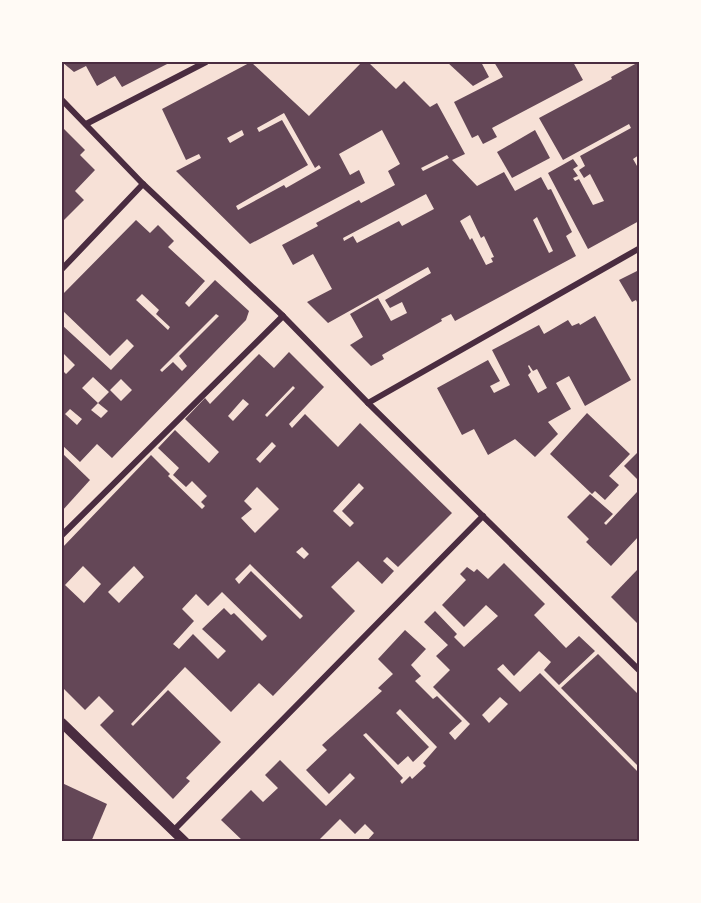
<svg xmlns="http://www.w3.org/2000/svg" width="701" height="903" viewBox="0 0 701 903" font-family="'Public Sans',sans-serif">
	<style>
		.building { fill: #644757; fill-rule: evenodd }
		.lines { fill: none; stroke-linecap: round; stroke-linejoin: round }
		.minor { stroke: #4a2c40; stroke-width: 6 }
		.tertiary { stroke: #4a2c40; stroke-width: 10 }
		.neatline { fill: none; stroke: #4a2c40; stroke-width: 2 }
	</style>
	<rect width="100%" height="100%" fill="#f7e1d7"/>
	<g class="building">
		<path d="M62,62H171L122,87L115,76L97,86L86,66L74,72Z"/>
		<path d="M251,62L309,116L362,62H368L396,89L404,81L430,107L437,103L465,154L452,160L477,186L504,172L515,191L541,177L548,190L551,189L572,232L566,236L576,256L455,321L451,314L441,319L442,321L382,355L384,359L371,366L350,345L363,337L350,314L378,298L391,321L407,313L402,302L390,308L385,300L431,273L428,267L328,323L307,302L332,289L313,254L293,265L282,245L318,226L316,223L359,200L361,203L395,185L388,171L400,164L382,130L339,154L350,175L359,170L365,183L250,244L176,171L201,158L199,154L186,160L162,109ZM284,113L315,168L319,165L321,168L286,188L284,185L238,210L236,206L308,165L282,120L259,132L257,128ZM242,130L244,135L230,143L227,138ZM447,155L449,158L423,171L421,168ZM426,194L434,209L402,226L399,221L357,243L353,236L344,241L343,238ZM470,215L481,238L484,236L494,257L491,258L493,262L486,265L472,238L470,240L460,221ZM537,217L553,251L549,253L533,220Z"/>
		<path d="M447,62H481L489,77L473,86Z"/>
		<path d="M494,62H573L583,80L492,128L497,137L483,144L478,135L472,138L454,102L503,77Z"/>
		<path d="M637,63L639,65V155L633,159L637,166L639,165V221L588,249L548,173L573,159L578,166L573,169L578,176L573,178L575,181L579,179L593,205L604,201L590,174L584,178L579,170L585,166L580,156L631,128L629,124L563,160L539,118L612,79L611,77Z"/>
		<path d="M62,127L85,150L80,155L95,170L75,191L84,200L62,222Z"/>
		<path d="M535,130L550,158L512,178L497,152Z"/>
		<path d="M136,220L150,233L158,225L174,241L168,247L205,281L185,303L189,307L215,280L249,311L246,320L112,458L97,444L80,462L62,445V370L66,374L75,365L62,352V325L111,370L134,346L127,339L110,356L62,310V295ZM142,294L159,310L156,314L170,327L168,330L136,300ZM216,314L219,316L179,356L187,366L182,371L173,362L162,372L160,370ZM93,377L109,392L98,403L108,411L101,418L91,410L98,403L82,388ZM121,379L132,390L121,401L110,390ZM70,409L82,419L77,425L65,414Z"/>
		<path d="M639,270V306L636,300L632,302L619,280Z"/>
		<path d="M595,316L631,380L585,406L569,376L556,383L571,409L548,422L558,434L535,457L515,439L488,455L474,429L462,435L437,388L488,360L500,381L490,386L494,393L510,385L492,350L539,325L544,334L568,320L572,326L579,323L580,325ZM529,365L533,371L537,369L547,388L538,393L528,375L531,372L528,366Z"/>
		<path d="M289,352L324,387L289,424L292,428L305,414L338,447L360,423L452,513L398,567L387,557L383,561L394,571L382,584L358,561L331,587L355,611L273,696L259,683L231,712L185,667L131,724L133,726L168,690L221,742L186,778L190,781L173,799L100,725L114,711L99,696L85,710L62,687V548L151,455L170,474L168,476L202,509L205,506L201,502L207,496L192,481L186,487L173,475L179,468L158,448L175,430L209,463L219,452L185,419L205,398L210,404L259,354L274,368ZM293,386L295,388L267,417L265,415ZM243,399L249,404L233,421L228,416ZM272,442L276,446L260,463L256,459ZM359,483L364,488L342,511L354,523L350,527L333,511ZM257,487L279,509L255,533L241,518L252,509L244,501ZM302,547L309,554L304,559L296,552ZM250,564L303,616L300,619L251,571L239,584L235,579ZM83,566L101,584L84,603L65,585ZM134,566L144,577L119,603L108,592ZM222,592L267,636L262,641L234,613L231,615L224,608L202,629L226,651L218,659L193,634L179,649L173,644L194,621L182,609L196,594L208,606Z"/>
		<path d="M587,413L630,454L609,476L619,485L605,500L595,491L592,494L550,454Z"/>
		<path d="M639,451V481L624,466Z"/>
		<path d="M62,453L90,480L62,511Z"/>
		<path d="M637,492L639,495V536L611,566L586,542L589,539L567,517L590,494L613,514L604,523L606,525Z"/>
		<path d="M504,563L545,604L534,615L566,648L579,636L595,651L559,685L544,670L551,662L539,651L514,676L503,664L497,669L520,692L540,673L639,773V842H366L374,833L365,824L355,834L340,819L317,842H244L221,820L251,790L263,802L278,788L265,775L280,760L326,806L355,778L350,773L329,794L306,770L327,750L322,745L382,691L378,688L393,674L378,659L405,630L426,649L411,665L421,676L415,681L433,699L437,696L462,721L449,733L455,740L470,724L433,687L450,670L436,656L448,645L424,622L435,611L457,634L454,637L464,647L498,616L486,605L464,627L442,605L466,580L460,574L467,567L474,572L477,569L488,579ZM500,697L508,704L489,723L482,715ZM400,709L437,747L423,763L426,766L412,779L410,776L402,784L400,781L403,778L363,735L366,733L398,765L408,756L413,762L429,747L396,713Z"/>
		<path d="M638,569L639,571V625L611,597Z"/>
		<path d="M598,654L639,695V767L561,688Z"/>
		<path d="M62,783L107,804L91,842H62Z"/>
	</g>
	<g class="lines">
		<g class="minor">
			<path d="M62,100L143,184L283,316L368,403L640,671"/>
			<path d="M86,124L206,62"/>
			<path d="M62,269L143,184"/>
			<path d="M368,403L640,248"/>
			<path d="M62,535L283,316"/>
			<path d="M174,830L483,516"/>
		</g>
		<path class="tertiary" d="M62,723L185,842"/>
	</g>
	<rect width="701" height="903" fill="none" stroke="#fffaf5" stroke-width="126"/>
	<rect x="63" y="63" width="575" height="777" class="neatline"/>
</svg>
